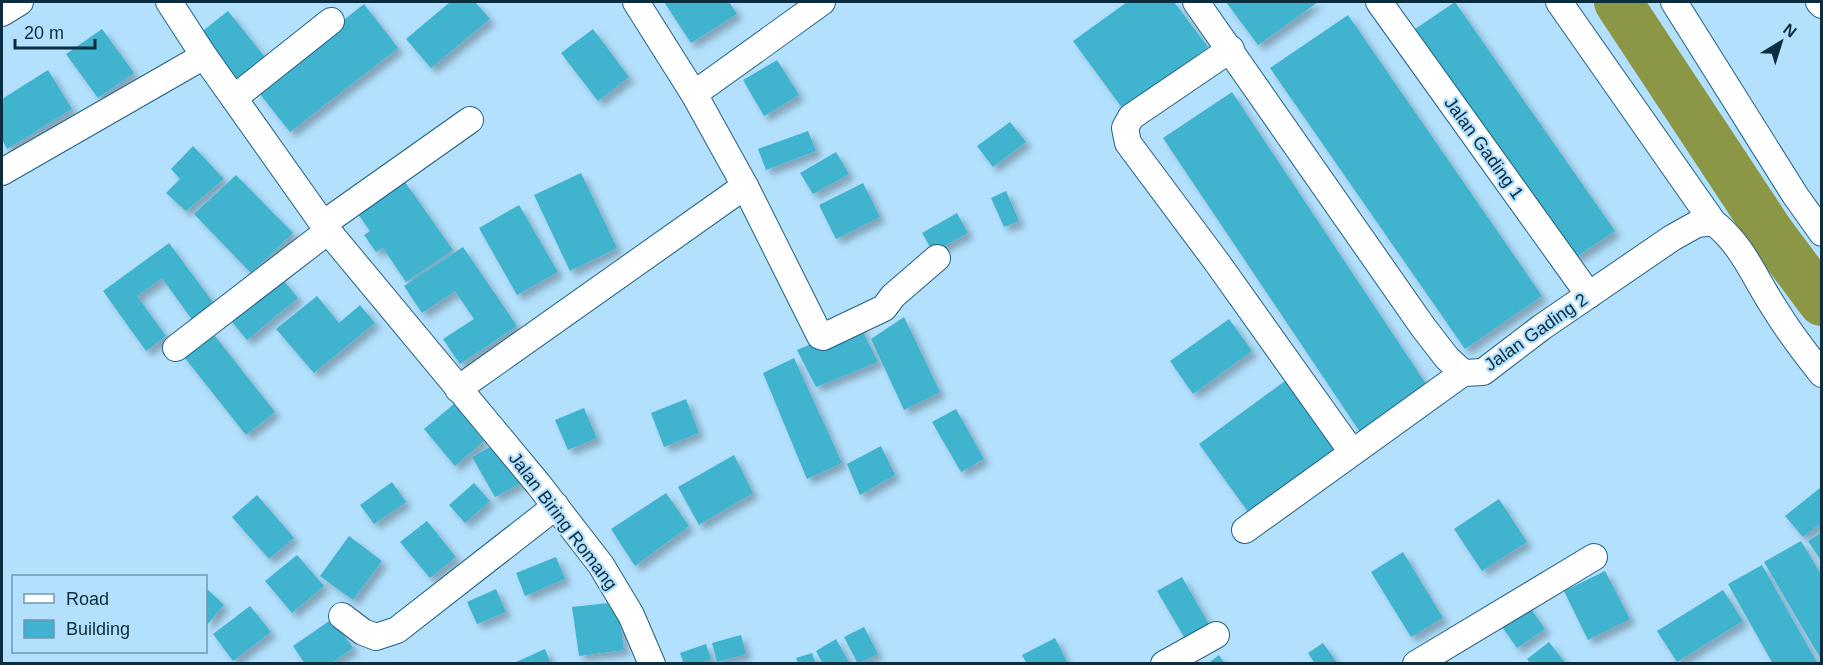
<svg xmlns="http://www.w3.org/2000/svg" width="1823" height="665" viewBox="0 0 1823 665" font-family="Arial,sans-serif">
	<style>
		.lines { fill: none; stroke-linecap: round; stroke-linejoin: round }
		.river { stroke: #8b9745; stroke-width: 48 }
		.building { fill: #3fb3cf; filter: url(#shadow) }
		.minor-casing { stroke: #216082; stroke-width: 28 }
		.minor { stroke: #fff; stroke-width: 26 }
		.labels { text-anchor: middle; stroke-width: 4.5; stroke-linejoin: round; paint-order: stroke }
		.street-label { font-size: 18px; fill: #0a2d40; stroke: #b2e0fd }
	</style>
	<defs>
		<filter id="shadow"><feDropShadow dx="5.5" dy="5.5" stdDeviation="3" flood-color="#0004"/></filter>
	</defs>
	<rect width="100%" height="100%" fill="#b2e0fd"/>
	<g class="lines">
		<path class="river" d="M1618,2L1771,234L1822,302"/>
	</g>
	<g class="building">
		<path d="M450,2H475L490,19L431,68L406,39Z"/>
		<path d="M664,2H729L737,14L691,43Z"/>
		<path d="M1127,2H1174L1208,47L1123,109L1073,41Z"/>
		<path d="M1226,2H1318L1258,45Z"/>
		<path d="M1455,2L1615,231L1575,258L1415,29Z"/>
		<path d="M364,4L398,48L290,132L256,89Z"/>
		<path d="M228,11L268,61L240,83L200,33Z"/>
		<path d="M1348,15L1542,296L1465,349L1270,68Z"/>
		<path d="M102,29L134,73L98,98L66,54Z"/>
		<path d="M593,29L629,77L598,101L561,53Z"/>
		<path d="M777,60L799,95L764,116L743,80Z"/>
		<path d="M48,70L72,109L7,149L2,140V99Z"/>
		<path d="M1232,92L1428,387L1360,432L1163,138Z"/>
		<path d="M1010,122L1026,142L993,167L977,146Z"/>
		<path d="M808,131L816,151L766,170L758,149Z"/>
		<path d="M193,146L224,179L186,211L166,193L180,179L171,169Z"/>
		<path d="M836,152L849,174L813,194L800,173Z"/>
		<path d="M581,173L617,248L570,271L534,195Z"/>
		<path d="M236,175L293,233L251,273L194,214Z"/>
		<path d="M405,182L453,250L406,282L383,248L376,252L364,235L370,231L358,214Z"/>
		<path d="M863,183L880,217L836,239L819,205Z"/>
		<path d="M1006,191L1019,221L1004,227L991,198Z"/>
		<path d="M519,205L558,272L517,295L479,228Z"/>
		<path d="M957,213L968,233L933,252L922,233Z"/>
		<path d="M169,243L215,305L193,321L162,278L137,296L166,336L146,351L103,291Z"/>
		<path d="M463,247L517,326L460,364L443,339L474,319L455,291L422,313L404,286Z"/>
		<path d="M278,274L298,298L247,340L227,316Z"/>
		<path d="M317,296L339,323L360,305L375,323L314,373L276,329Z"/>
		<path d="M904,317L940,392L904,410L871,339Z"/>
		<path d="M1229,319L1252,351L1193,394L1170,361Z"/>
		<path d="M859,324L878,362L816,387L797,350Z"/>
		<path d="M210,330L275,412L246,435L181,353Z"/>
		<path d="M794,358L842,463L807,479L763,373Z"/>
		<path d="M1289,378L1340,447L1249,513L1199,444Z"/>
		<path d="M686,399L699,433L664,447L651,413Z"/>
		<path d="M454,404L484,441L455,466L424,429Z"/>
		<path d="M584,408L597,438L568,450L555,420Z"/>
		<path d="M956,409L984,459L961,472L932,422Z"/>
		<path d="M497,443L521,483L495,497L472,457Z"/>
		<path d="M881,446L895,475L860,495L847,464Z"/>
		<path d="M734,455L753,493L699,525L678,487Z"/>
		<path d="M392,482L406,502L374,524L360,505Z"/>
		<path d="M474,483L490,501L465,523L449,505Z"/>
		<path d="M1820,488L1822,490V522L1803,537L1785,516Z"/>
		<path d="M666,493L689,526L635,566L611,529Z"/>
		<path d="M257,495L294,538L269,559L232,517Z"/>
		<path d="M1499,499L1527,542L1482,571L1454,529Z"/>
		<path d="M427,521L456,557L430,578L400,542Z"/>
		<path d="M1822,532V562L1808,541Z"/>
		<path d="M349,536L382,561L353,600L320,576Z"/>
		<path d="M1801,541L1822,576V661L1764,562Z"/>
		<path d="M1403,552L1443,618L1411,637L1371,572Z"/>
		<path d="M297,555L324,586L292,613L265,581Z"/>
		<path d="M556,557L565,579L525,596L516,573Z"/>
		<path d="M1762,565L1818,664H1773L1728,584Z"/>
		<path d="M1605,571L1630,619L1588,640L1564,591Z"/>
		<path d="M1182,577L1211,628L1187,642L1157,591Z"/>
		<path d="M206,588L224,605L206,626Z"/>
		<path d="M496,589L506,612L477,624L467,602Z"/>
		<path d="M1723,590L1743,621L1677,662L1657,631Z"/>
		<path d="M617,602L624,650L579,656L572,607Z"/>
		<path d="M1526,602L1545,629L1517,648L1498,621Z"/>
		<path d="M250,606L271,632L233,661L213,634Z"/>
		<path d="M332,619L353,648L331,664H305L293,646Z"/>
		<path d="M864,627L878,654L858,664L844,637Z"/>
		<path d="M741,635L746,654L717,662L712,643Z"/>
		<path d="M1055,638L1068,664H1027L1022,655Z"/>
		<path d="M836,639L850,664H823L816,651Z"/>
		<path d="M1549,642L1566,664H1531L1527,659Z"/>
		<path d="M1323,643L1338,664H1315L1308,653Z"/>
		<path d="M706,644L711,659L698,664H684L680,653Z"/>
		<path d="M545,649L551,664H516V662Z"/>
		<path d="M812,653L816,664H798L796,658Z"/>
		<path d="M1219,655L1225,664H1207Z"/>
	</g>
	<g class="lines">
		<defs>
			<g id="minor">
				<path d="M169,2L204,56L328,231L539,485L601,565L631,615L652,664"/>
				<path d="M636,2L694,94L822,2"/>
				<path d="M1196,2L1423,327L1447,358L1463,373"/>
				<path d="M1379,2L1589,295"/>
				<path d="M1559,2L1713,222C1743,245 1755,279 1775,309C1789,332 1805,353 1822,374"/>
				<path d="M1674,2L1795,195L1822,233"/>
				<path d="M1819,2L1822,5"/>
				<path d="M2,13L20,2"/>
				<path d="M1231,49L1131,117L1125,128L1128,143L1216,261L1352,452"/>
				<path d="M234,98L331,21"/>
				<path d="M2,172L204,56"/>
				<path d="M745,186L820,336L823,337L884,308L893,296L937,258"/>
				<path d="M323,224L470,120"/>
				<path d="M176,348L328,231"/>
				<path d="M458,389L745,186L694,94"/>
				<path d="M1245,530L1463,373L1483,372L1542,327L1672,238L1697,224L1713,222"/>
				<path d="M342,616L363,632L376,637L397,630L556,506"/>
				<path d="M1164,664L1216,635"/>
				<path d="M1416,664L1594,557"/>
			</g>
		</defs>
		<use href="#minor" class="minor-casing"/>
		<use href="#minor" class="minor"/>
	</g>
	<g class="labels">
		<g class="street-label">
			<text transform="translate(1484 148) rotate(54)" y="6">Jalan Gading 1</text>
			<text transform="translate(1536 332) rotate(-35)" y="6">Jalan Gading 2</text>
			<text transform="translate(563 521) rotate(53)" y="6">Jalan Biring Romang</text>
		</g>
	</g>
	<rect width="1823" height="665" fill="none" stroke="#0a2d40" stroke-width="6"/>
	<rect x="12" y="575" width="195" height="78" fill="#b2e0fd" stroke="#6f98b1" stroke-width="1.5"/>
	<rect x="24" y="594" width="30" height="9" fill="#ffffff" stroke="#6f98b1" stroke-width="1.5"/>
	<text x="66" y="605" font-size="18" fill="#0a2d40">Road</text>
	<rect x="24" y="620" width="30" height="18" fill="#3fb3cf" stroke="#6f98b1" stroke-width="1.5"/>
	<text x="66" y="635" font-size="18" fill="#0a2d40">Building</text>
	<g transform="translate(1781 42) rotate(38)" stroke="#b2e0fd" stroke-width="4.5" paint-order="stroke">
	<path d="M0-4.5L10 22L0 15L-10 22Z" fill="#0a2d40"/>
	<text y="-9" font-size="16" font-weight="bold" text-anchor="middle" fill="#0a2d40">N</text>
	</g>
	<path d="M15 39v9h80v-9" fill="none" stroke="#0a2d40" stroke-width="3"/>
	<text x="24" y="39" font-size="18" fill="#0a2d40" stroke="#b2e0fd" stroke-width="4.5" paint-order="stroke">20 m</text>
</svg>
